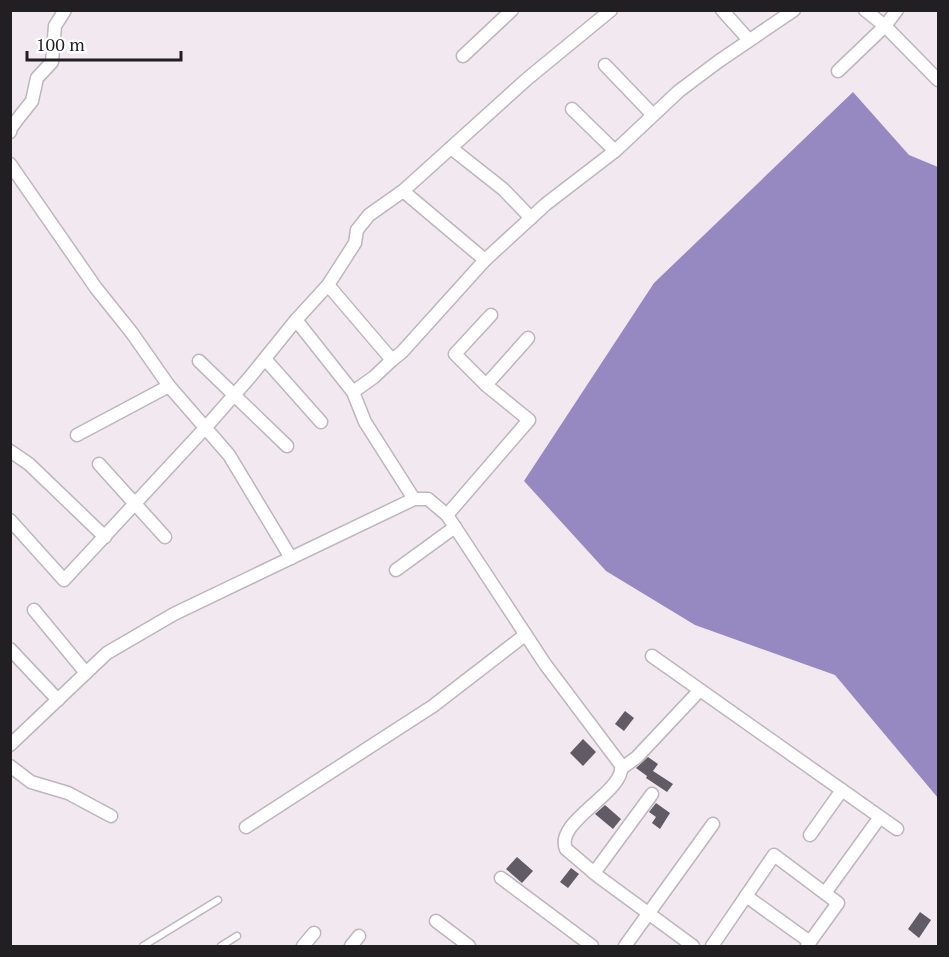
<svg xmlns="http://www.w3.org/2000/svg" width="949" height="957" viewBox="0 0 949 957" font-family="'PT Serif',serif">
	<style>
		.water { fill: #9689c2 }
		.building { fill: #605b64 }
		.lines { fill: none; stroke-linecap: round; stroke-linejoin: round }
		.lane-casing { stroke: #bfb5bd; stroke-width: 9 }
		.street-casing { stroke: #bfb5bd; stroke-width: 15 }
		.lane { stroke: #fff; stroke-width: 6 }
		.street { stroke: #fff; stroke-width: 12 }
	</style>
	<rect width="100%" height="100%" fill="#f2e8f0"/>
	<path class="water" d="M853,92L909,155L938,167V798L835,675L695,625L606,571L524,481L654,283Z"/>
	<g class="building">
		<path d="M625,711L634,718L624,731L615,724Z"/>
		<path d="M583,739L596,752L583,766L570,753Z"/>
		<path d="M648,757L658,764L653,771L673,784L667,792L646,778L647,776L636,768Z"/>
		<path d="M656,803L670,813L660,829L652,823L656,817L649,812Z"/>
		<path d="M605,805L621,819L613,829L595,814Z"/>
		<path d="M517,857L533,871L522,883L506,869Z"/>
		<path d="M571,868L579,874L568,888L560,882Z"/>
		<path d="M920,912L931,920L919,938L908,929Z"/>
	</g>
	<g class="lines">
		<defs>
			<g id="lane">
				<path d="M143,946L218,900"/>
				<path d="M221,946L237,936"/>
			</g>
			<g id="street">
				<path d="M722,10L749,40"/>
				<path d="M865,10L885,26L938,80"/>
				<path d="M463,56L512,10"/>
				<path d="M605,65L653,115"/>
				<path d="M838,71L885,26L897,10"/>
				<path d="M572,109L615,151"/>
				<path d="M10,132L11,128L20,116L32,101L37,78L52,62L55,26L65,10"/>
				<path d="M451,148L503,189L531,218"/>
				<path d="M10,164L96,288L132,333L169,386L229,455L291,558"/>
				<path d="M403,191L485,260"/>
				<path d="M328,285L392,360L402,352L485,260L546,204L615,151L679,91L719,61L794,10"/>
				<path d="M296,320L353,392L365,422L414,499"/>
				<path d="M265,359L321,422"/>
				<path d="M199,361L287,446"/>
				<path d="M486,385L528,338"/>
				<path d="M353,392L374,377L392,360"/>
				<path d="M77,435L169,386"/>
				<path d="M10,451L29,464L105,537"/>
				<path d="M99,464L165,537"/>
				<path d="M447,515L529,420L486,385L455,354L491,315"/>
				<path d="M10,520L64,580L206,427L250,377L296,320L328,285L355,243L357,230L369,215L403,191L527,79L611,10"/>
				<path d="M396,570L455,527"/>
				<path d="M34,610L86,673"/>
				<path d="M10,649L58,700"/>
				<path d="M652,656L897,829"/>
				<path d="M10,745L107,653L174,614L414,499H428L447,515L545,664L621,765C626,792 554,821 566,849L599,877L693,946"/>
				<path d="M10,766L31,782L68,793L111,816"/>
				<path d="M622,768L637,757L700,690"/>
				<path d="M246,827L433,706L525,635"/>
				<path d="M810,835L842,790"/>
				<path d="M594,873L652,794"/>
				<path d="M501,878L592,946"/>
				<path d="M825,893L880,817"/>
				<path d="M746,896L810,942"/>
				<path d="M436,921L469,946"/>
				<path d="M303,946L314,933"/>
				<path d="M351,946L359,936"/>
				<path d="M625,946L713,824"/>
				<path d="M712,946L774,855L838,903L807,946"/>
			</g>
		</defs>
		<use href="#lane" class="lane-casing"/>
		<use href="#street" class="street-casing"/>
		<use href="#lane" class="lane"/>
		<use href="#street" class="street"/>
	</g>
	<rect width="949" height="957" fill="none" stroke="#221f22" stroke-width="24"/>
	<path d="M27 51v9h154v-9" fill="none" stroke="#221f22" stroke-width="3"/>
	<text x="36" y="51" font-size="18" fill="#221f22" stroke="#ffffff" stroke-width="4.5" paint-order="stroke">100 m</text>
</svg>
